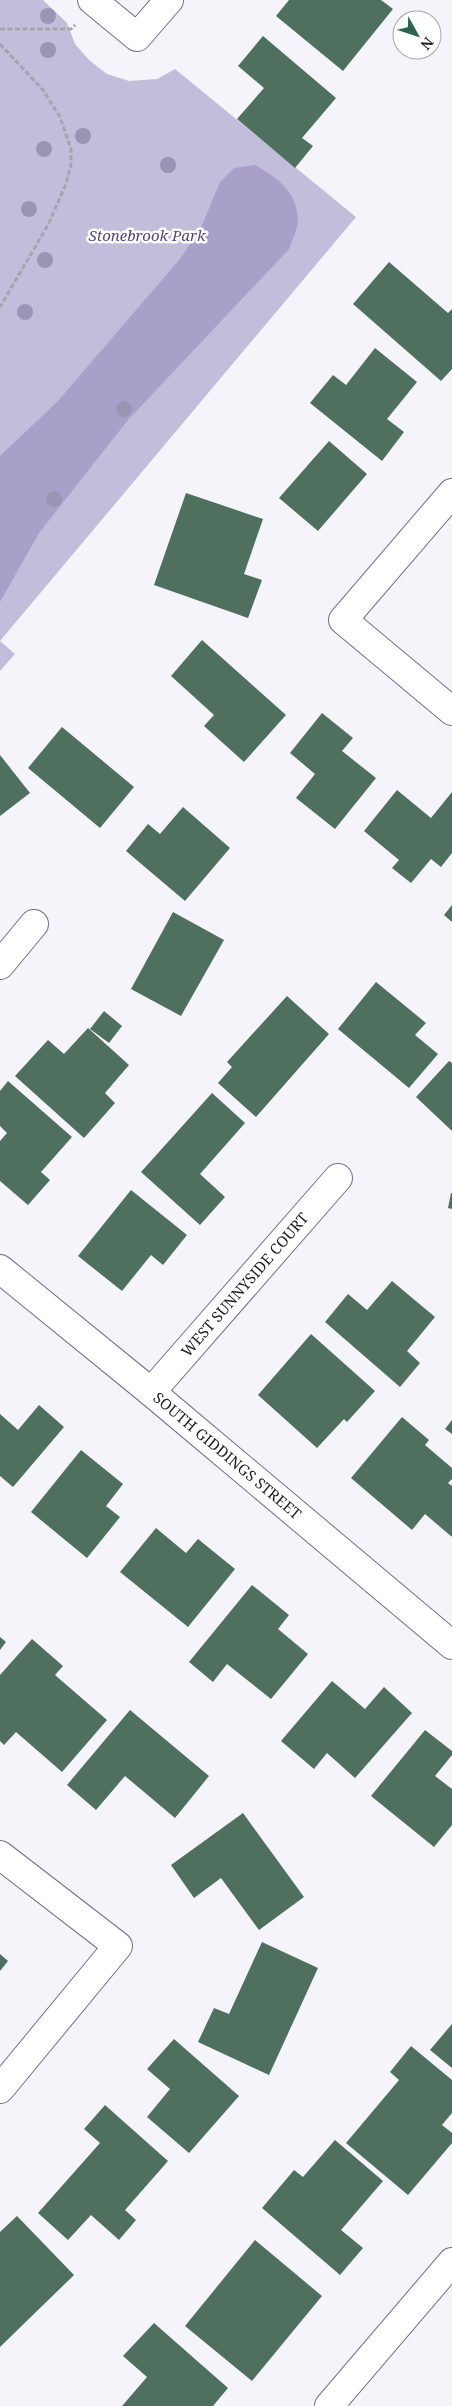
<svg xmlns="http://www.w3.org/2000/svg" width="452" height="2406" viewBox="0 0 452 2406" font-family="'Noto Serif',serif">
	<style>
		.green { fill: #c2bdda }
		.water { fill: #a9a0ca }
		.building { fill: #4f6f5f }
		.lines { fill: none; stroke-linecap: round; stroke-linejoin: round }
		.minor-casing { stroke: #746f8b; stroke-width: 30 }
		.path { stroke: #a5a4ac; stroke-width: 3; stroke-dasharray: 5 2.5; stroke-linecap: butt }
		.minor { stroke: #fff; stroke-width: 28 }
		.tree { fill: #9c94b5 }
		.labels { text-anchor: middle; stroke-width: 5; stroke-linejoin: round; paint-order: stroke }
		.park-label { font-size: 15px; font-style: italic; fill: #53457c; stroke: #fff }
		.street-label { font-size: 15px; fill: #211e2a; stroke: #fff }
	</style>
	<rect width="100%" height="100%" fill="#f5f4fb"/>
	<path class="green" d="M0,0H43L67,23L75,44L89,60L107,74L129,81L157,79L175,69L356,217L0,641L15,654L0,671Z"/>
	<path class="water" d="M255,165C278,178 298,192 298,222C297,230 292,241 289,249L128,420L39,533L0,602V456L57,402L180,259L201,228L220,182L234,168Z"/>
	<g class="building">
		<path d="M289,0H381L393,9L343,71L276,16Z"/>
		<path d="M263,36L336,98L302,138L313,146L295,168L237,119L264,88L238,66Z"/>
		<path d="M389,262L448,313L452,309V369L441,381L353,304Z"/>
		<path d="M375,348L417,382L387,419L404,432L382,461L310,403L333,375L346,385Z"/>
		<path d="M329,441L367,474L318,531L279,498Z"/>
		<path d="M186,493L263,519L244,574L262,580L248,618L154,585Z"/>
		<path d="M202,640L286,715L244,762L204,726L214,715L171,676Z"/>
		<path d="M322,713L353,738L342,751L376,778L335,829L296,798L315,774L290,753Z"/>
		<path d="M62,727L134,787L100,828L28,768Z"/>
		<path d="M0,755L30,793L0,816Z"/>
		<path d="M397,790L431,818L452,792V853L441,867L431,859L411,883L392,868L399,860L364,831Z"/>
		<path d="M183,807L230,848L185,901L126,851L148,824L160,834Z"/>
		<path d="M452,905V922L444,915Z"/>
		<path d="M173,912L224,940L181,1016L131,989Z"/>
		<path d="M376,982L426,1023L415,1035L438,1054L409,1088L338,1029Z"/>
		<path d="M287,996L329,1034L256,1117L218,1083L232,1067L227,1062Z"/>
		<path d="M104,1011L122,1026L109,1043L90,1029Z"/>
		<path d="M88,1028L129,1065L105,1093L115,1103L84,1138L15,1076L48,1040L64,1054Z"/>
		<path d="M449,1061L452,1063V1131L416,1097Z"/>
		<path d="M8,1081L72,1137L41,1172L50,1180L28,1205L0,1181V1141L7,1133L0,1126V1091Z"/>
		<path d="M212,1093L245,1123L200,1174L225,1197L200,1225L141,1172Z"/>
		<path d="M131,1190L187,1235L163,1265L151,1255L122,1291L78,1256Z"/>
		<path d="M451,1193H452V1209L448,1208Z"/>
		<path d="M392,1281L435,1317L407,1351L420,1363L400,1387L325,1322L348,1294L367,1310Z"/>
		<path d="M311,1334L375,1391L347,1422L344,1419L317,1448L258,1395Z"/>
		<path d="M39,1405L64,1427L13,1487L0,1476V1414L18,1430Z"/>
		<path d="M402,1417L429,1440L425,1445L452,1468V1479L448,1483L452,1486V1537L425,1514L412,1530L351,1478Z"/>
		<path d="M452,1420V1434L445,1429Z"/>
		<path d="M81,1450L123,1484L106,1506L120,1517L87,1558L31,1512Z"/>
		<path d="M156,1528L186,1553L198,1539L235,1569L188,1627L120,1572Z"/>
		<path d="M252,1585L289,1615L278,1629L308,1654L271,1699L227,1664L213,1682L189,1662Z"/>
		<path d="M0,1637L6,1642L0,1650Z"/>
		<path d="M32,1639L63,1666L55,1675L107,1720L62,1772L16,1732L4,1745L0,1741V1675Z"/>
		<path d="M332,1681L365,1709L384,1687L412,1713L355,1778L327,1753L314,1769L281,1741Z"/>
		<path d="M130,1710L209,1776L175,1818L125,1776L96,1810L67,1785Z"/>
		<path d="M425,1730L452,1751V1755L435,1776L452,1789V1825L434,1847L371,1796Z"/>
		<path d="M243,1813L304,1897L259,1930L221,1878L194,1898L171,1865Z"/>
		<path d="M262,1942L318,1968L269,2075L198,2042L214,2008L229,2014Z"/>
		<path d="M0,1954L8,1961L0,1971Z"/>
		<path d="M452,2024V2068L430,2050Z"/>
		<path d="M174,2039L239,2096L189,2153L147,2117L170,2089L147,2069Z"/>
		<path d="M411,2046L452,2080V2113L442,2125L452,2133V2143L408,2195L346,2143L399,2080L390,2072Z"/>
		<path d="M105,2105L168,2161L125,2210L136,2220L119,2240L91,2215L68,2240L38,2213L100,2143L84,2129Z"/>
		<path d="M335,2140L383,2181L341,2230L363,2248L340,2275L262,2208L294,2170L303,2177Z"/>
		<path d="M17,2216L74,2275L0,2347V2232Z"/>
		<path d="M255,2240L322,2296L252,2381L185,2326Z"/>
		<path d="M154,2323L228,2388L213,2406H122L147,2377L123,2356Z"/>
	</g>
	<g class="lines">
		<defs>
			<g id="minor">
				<path d="M92,0L137,37L169,0"/>
				<path d="M452,493L343,620L452,711"/>
				<path d="M0,965L34,924"/>
				<path d="M0,1269L151,1392L452,1645"/>
				<path d="M151,1392L338,1178"/>
				<path d="M0,1855L118,1946L0,2089"/>
				<path d="M329,2406L452,2262"/>
			</g>
		</defs>
		<use href="#minor" class="minor-casing"/>
		<g class="path">
			<path d="M0,29H71L75,25"/>
			<path d="M0,44L43,90L60,117L71,149V165L66,184L48,225L0,307"/>
		</g>
		<use href="#minor" class="minor"/>
	</g>
	<g class="tree">
		<circle cx="48" cy="16" r="8"/>
		<circle cx="48" cy="50" r="8"/>
		<circle cx="83" cy="136" r="8"/>
		<circle cx="44" cy="149" r="8"/>
		<circle cx="168" cy="165" r="8"/>
		<circle cx="29" cy="209" r="8"/>
		<circle cx="45" cy="260" r="8"/>
		<circle cx="25" cy="312" r="8"/>
		<circle cx="124" cy="409" r="8"/>
		<circle cx="54" cy="499" r="8"/>
	</g>
	<g class="labels">
		<g class="park-label">
			<text x="147" y="241">Stonebrook Park</text>
		</g>
		<g class="street-label">
			<text transform="translate(245 1285) rotate(-49)" y="5">WEST SUNNYSIDE COURT</text>
			<text transform="translate(227 1456) rotate(40)" y="5">SOUTH GIDDINGS STREET</text>
		</g>
	</g>
	<g transform="translate(417 35) rotate(130)"><circle r="24" fill="#ffffff" stroke="#a6a5aa"/>
	<path d="M0-4L9 19L0 12L-9 19Z" fill="#2b644c"/>
	<text y="-8" font-size="14" font-weight="bold" text-anchor="middle" fill="#211e2a">N</text>
	</g>
</svg>
